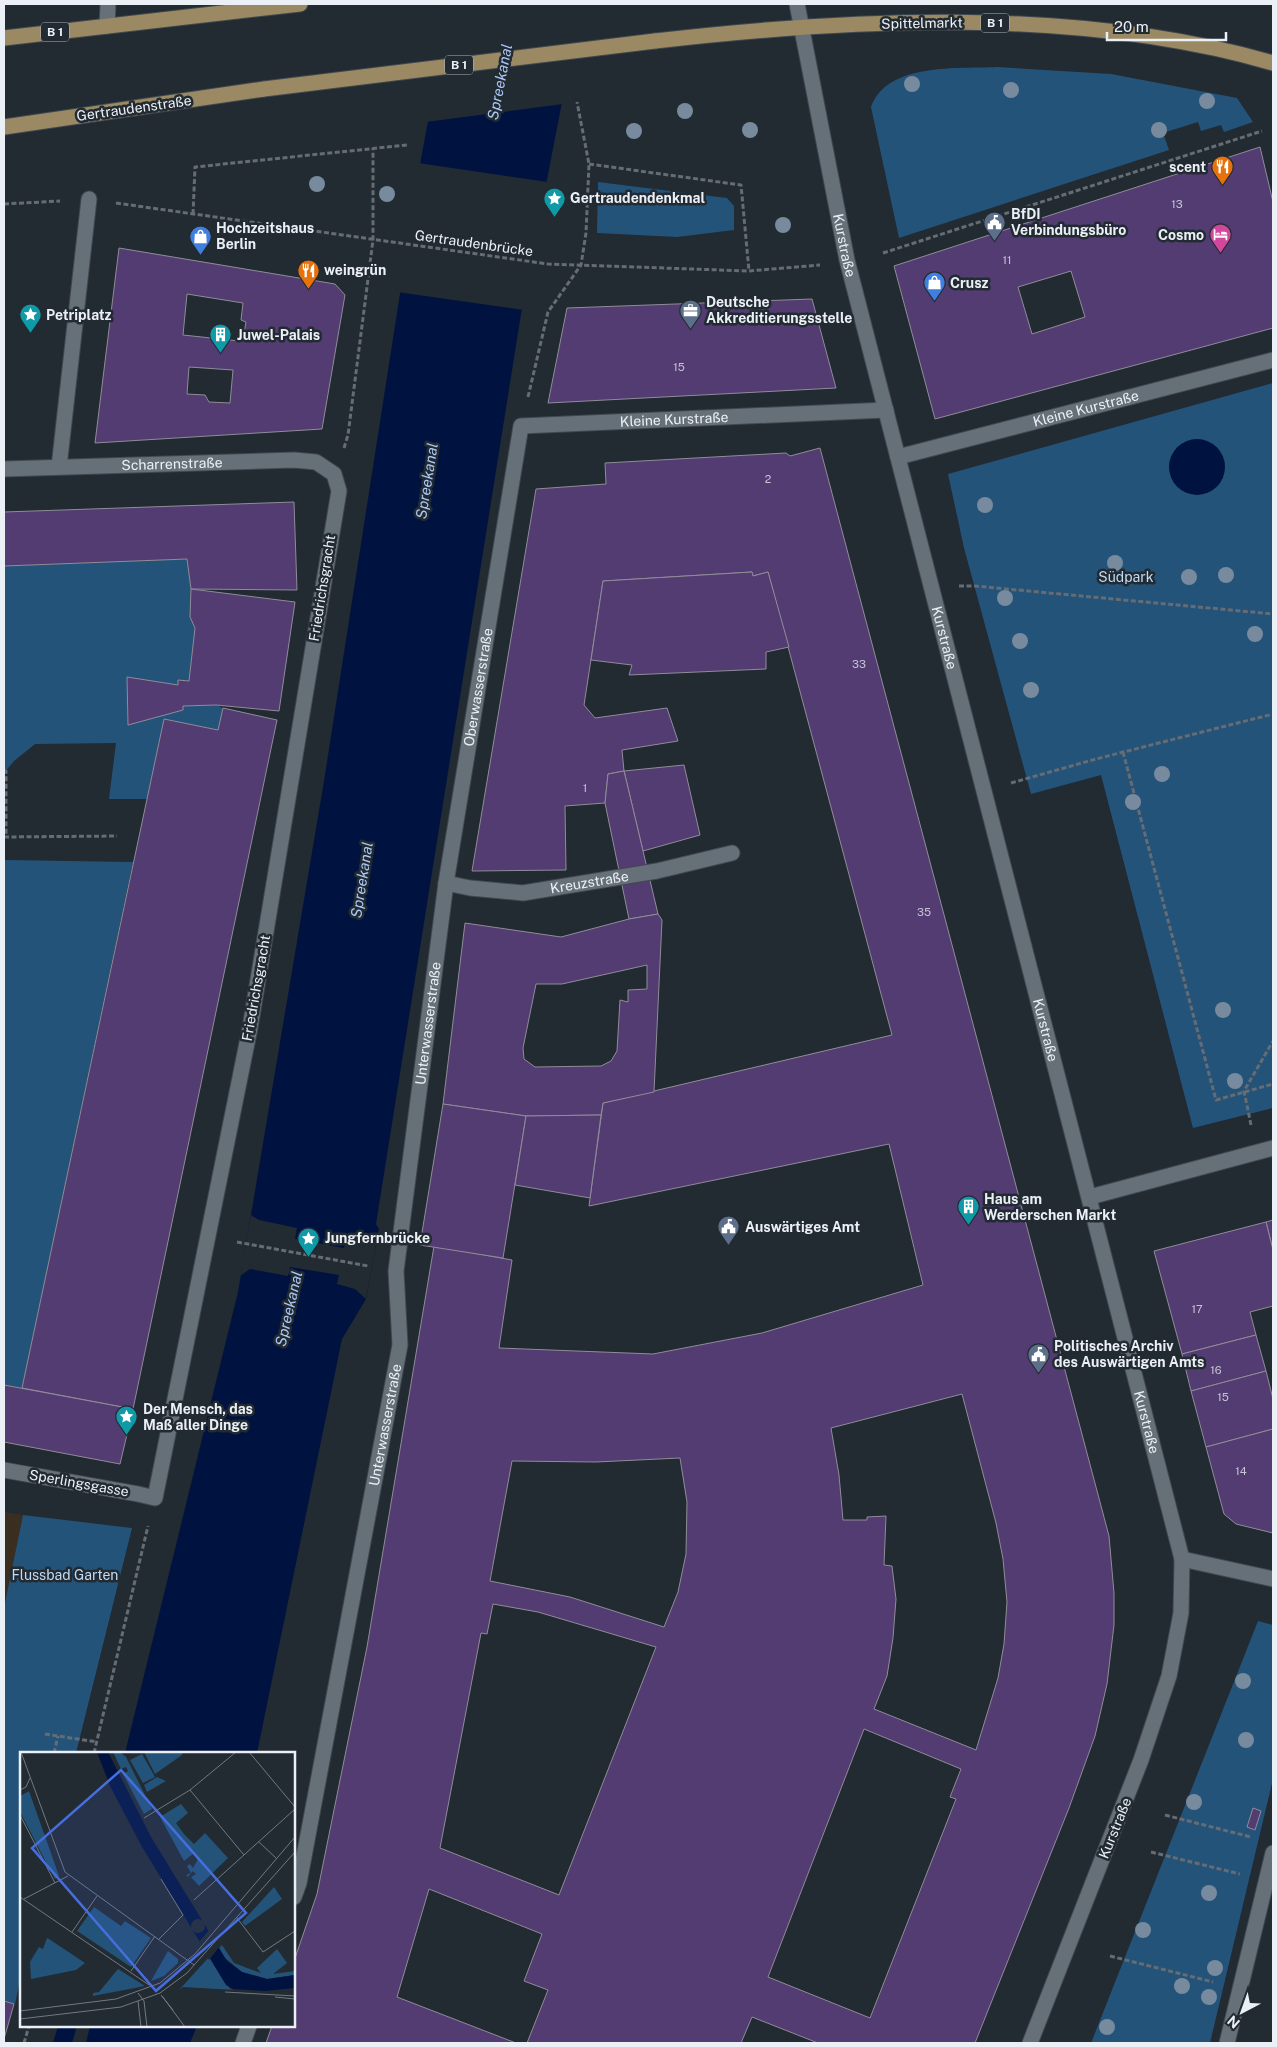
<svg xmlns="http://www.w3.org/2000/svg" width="1277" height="2047" viewBox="0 0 1277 2047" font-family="'Public Sans',sans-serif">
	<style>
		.education { fill: #3a2e20 }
		.green { fill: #24537a }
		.water { fill: #001340 }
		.pier { fill: #222a32 }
		.building { fill: #523c72; stroke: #908c98; fill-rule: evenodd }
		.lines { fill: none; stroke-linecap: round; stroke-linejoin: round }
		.minor-casing { stroke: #41484f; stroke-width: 17 }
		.major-casing { stroke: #41484f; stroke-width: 17 }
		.path { stroke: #656c74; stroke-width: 3; stroke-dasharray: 5 2.5; stroke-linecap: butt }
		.minor { stroke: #667079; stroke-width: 15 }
		.major { stroke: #9a8963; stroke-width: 15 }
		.major-bridge-casing { stroke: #41484f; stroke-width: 17; stroke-linecap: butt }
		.major-bridge { stroke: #9a8963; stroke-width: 15 }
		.tree { fill: #788b9e }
		.labels { text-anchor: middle; stroke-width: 5; stroke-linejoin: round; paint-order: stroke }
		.number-label { font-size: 11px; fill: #c5c3d5 }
		.shield { fill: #222a32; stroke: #afb5bb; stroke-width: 1 }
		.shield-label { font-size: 12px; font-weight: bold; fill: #ebf0f6 }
		.street-label { font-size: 14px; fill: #ebf0f6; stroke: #222a32 }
		.poi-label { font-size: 14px; font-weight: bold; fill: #ebf0f6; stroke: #222a32; text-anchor: start }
		.park-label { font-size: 14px; fill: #bfdbf6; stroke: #222a32 }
		.water-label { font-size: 15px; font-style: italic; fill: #acc8f6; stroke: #222a32 }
		.inset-road { fill: none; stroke: #727980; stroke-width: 1 }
		.view { fill: #466ede; fill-opacity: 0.15; stroke: #466ede; stroke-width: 2.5 }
		.inset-edge { fill: none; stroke: #ebf0f6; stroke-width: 2.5 }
	</style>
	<rect width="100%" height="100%" fill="#222a32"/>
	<path class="education" d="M4,1512L23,1515L4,1608Z"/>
	<g class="green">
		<path d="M997,67L1111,74L1237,98L1253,122L1224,132L1221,125L1201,131L1198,122L1163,133L1169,150L899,238L871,107C887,62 959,69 997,67Z"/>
		<path d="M598,182L727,198L734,206V230L677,237L597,233Z"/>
		<path d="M1273,383V1108L1193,1128L1101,775L1031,794L964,548L948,474Z"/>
		<path d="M187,559L191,589L190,617L195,628L189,681L178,680V685L127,677L128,724L183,710V706L216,705L223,708L218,730L164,719L147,799H109L116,743L35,744L14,761L4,773V566Z"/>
		<path d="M4,860L133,862L22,1388L4,1385Z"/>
		<path d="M23,1515L132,1528L76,1753H21V1975L15,2004L4,2001V1608Z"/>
		<path d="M1258,1621L1273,1625V1779L1210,2043H1091Z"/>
	</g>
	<g class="water">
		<path d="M450,4H581L521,314L376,1224L379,1229L378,1234L366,1299L342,1339L257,1753H125L238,1292L324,781L421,159Z"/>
		<circle cx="1197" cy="467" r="28"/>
		<path d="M58,2026H77L72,2043H53Z"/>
		<path d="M90,2026H197L190,2043H86Z"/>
	</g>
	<g class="pier">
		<path d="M448,4H583L563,104L426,122Z"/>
		<path d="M418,163L548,182L524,310L397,292Z"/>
		<path d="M251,1215L259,1220L297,1228L295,1239L344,1248L346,1239L363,1240L378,1234L366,1299L355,1289L337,1284L339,1275L290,1267L288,1276L250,1269L240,1276Z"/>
	</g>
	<g class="building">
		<path d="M1260,147L1273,202V328L935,419L894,266ZM1071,271L1085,317L1032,334L1018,287Z"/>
		<path d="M119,248L335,284L345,295L322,429L95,443ZM187,294L243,303L241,320L246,322L243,339L239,341L183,335ZM189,367L233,370L230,403L209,402L205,395L187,394Z"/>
		<path d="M812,299L836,388L548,403L567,308Z"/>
		<path d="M820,448L1109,1536L1114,1593V1625L1107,1684L1095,1736L1069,1808L975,2043H818L752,2017L741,2043H527L548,1990L524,1981L542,1934L429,1889L397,1997L516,2043H266L272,2026H294V1961L317,1894L367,1647L434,1246L512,1260L499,1348L653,1354L762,1333L923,1285L889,1144L589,1206L603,1103L892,1035L768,572L753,576L752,572L603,581L584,705L595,718L667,708L678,741L622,750L624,771L608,774L605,803L565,806L566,870L472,871L536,489L606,484L605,463L786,453L790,456ZM962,1394L996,1523L1003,1559L1007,1602L1004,1644L998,1678L976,1750L874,1709L887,1676L893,1638L896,1599L892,1566L884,1565L886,1516L867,1517V1520H843L839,1475L831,1428ZM680,1458L687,1502L686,1554L678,1592L664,1627L570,1597L490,1581L512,1461L596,1462ZM493,1604L538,1612L656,1647L559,1895L440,1848L481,1633L487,1634ZM864,1729L961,1769L950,1797L956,1799L870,2018L768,1977Z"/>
		<path d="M294,502L297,590L191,589L187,559L4,566V512Z"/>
		<path d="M752,572L753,576L768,572L789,647L766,652V669L629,675L632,665L591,660L603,581Z"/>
		<path d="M191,589L295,602L279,711L216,705L183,706V710L128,725L127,677L178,685V680L189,681L195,628L190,617Z"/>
		<path d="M223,708L277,720L133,1409L22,1388L164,719L218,730Z"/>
		<path d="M684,765L700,835L643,851L624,771Z"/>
		<path d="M624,771L658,914L629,919L605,803L608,774Z"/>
		<path d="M658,914L662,920L654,1092L603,1103L601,1115L526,1116L443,1104L465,923L561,937L629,919ZM647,965V989L628,990V1002L620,1000L617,1051L611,1061L601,1066L535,1067L524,1059L523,1048L536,984H562Z"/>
		<path d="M443,1104L526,1116L503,1258L420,1245Z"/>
		<path d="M601,1115L590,1198L515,1185L526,1116Z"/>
		<path d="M1273,1220V1250L1266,1222Z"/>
		<path d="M1266,1222L1273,1250V1306L1250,1312L1256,1335L1182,1354L1154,1251Z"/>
		<path d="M1256,1335L1266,1371L1191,1391L1182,1354Z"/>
		<path d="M1266,1371L1273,1399V1429L1206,1447L1191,1391Z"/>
		<path d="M4,1385L133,1409L120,1464L4,1442Z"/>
		<path d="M1273,1429V1533L1236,1524L1224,1514L1206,1447Z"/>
		<path d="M1253,1808L1261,1811L1255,1830L1247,1827Z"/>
		<path d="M4,2001L14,2004L4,2039Z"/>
	</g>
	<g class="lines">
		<defs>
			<g id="minor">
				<path id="s1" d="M797,4L847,260L1182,1559L1181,1613L1169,1676L1141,1760L1030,2043"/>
				<path d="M107,26L108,4"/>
				<path id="s2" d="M898,457L1273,360"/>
				<path d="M59,467L89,199"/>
				<path id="s3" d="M4,469L294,460L316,462L334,474L339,491L250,1028L155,1498L138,1494L4,1470"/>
				<path id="s4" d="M446,883L470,888L523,893L657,871L732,853"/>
				<path d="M1090,1197L1273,1148"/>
				<path d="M1182,1559L1273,1579"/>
				<path id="s5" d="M294,1897L299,1883L400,1345L396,1271L446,883L521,426L886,410"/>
				<path d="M243,2043L249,2026"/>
				<path d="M1227,2043L1273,1853"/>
			</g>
			<g id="major">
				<path d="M4,38L300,4"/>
				<path d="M655,41C854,18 1080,7 1273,63"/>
				<path d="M4,127L264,89"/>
			</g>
		</defs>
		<use href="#minor" class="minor-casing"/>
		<use href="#major" class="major-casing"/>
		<g class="path">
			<path d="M589,164L741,185L749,271"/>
			<path d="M116,203L548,264L749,271L820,265"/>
			<path d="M4,204L60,201"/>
			<path d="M193,214L195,167L407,145"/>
			<path d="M883,253L1262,131"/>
			<path d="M528,397L548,312L581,265L586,233L589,164L577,102"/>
			<path d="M344,448L348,435L373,240V148"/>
			<path d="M959,586H975L1273,614"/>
			<path d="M1123,752L1216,1100L1273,1084"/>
			<path d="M4,770L6,771V837"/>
			<path d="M1011,783L1096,759L1273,714"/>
			<path d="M4,837L117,836"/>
			<path d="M1251,1125L1244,1091L1273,1041"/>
			<path d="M237,1242L368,1266"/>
			<path d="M45,1734L97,1742"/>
			<path d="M54,1753L58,1736"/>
			<path d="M94,1753L148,1526"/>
			<path d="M1165,1815L1251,1837"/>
			<path d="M1151,1852L1240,1874"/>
			<path d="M1110,1956L1213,1982"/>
			<path d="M24,2043L29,2026"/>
		</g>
		<use href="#minor" class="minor"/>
		<use href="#major" class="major"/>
		<defs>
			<path id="major-bridge" d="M264,89L655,41"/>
		</defs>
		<use href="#major-bridge" class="major-bridge-casing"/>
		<use href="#major-bridge" class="major-bridge"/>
	</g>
	<g class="tree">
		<circle cx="912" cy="84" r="8"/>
		<circle cx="1011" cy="90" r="8"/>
		<circle cx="1207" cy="101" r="8"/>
		<circle cx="685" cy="111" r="8"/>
		<circle cx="750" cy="130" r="8"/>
		<circle cx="1159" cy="130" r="8"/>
		<circle cx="634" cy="131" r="8"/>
		<circle cx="317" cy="184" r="8"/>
		<circle cx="387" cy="194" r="8"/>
		<circle cx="783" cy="225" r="8"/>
		<circle cx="985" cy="505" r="8"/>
		<circle cx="1115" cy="563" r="8"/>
		<circle cx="1226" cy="575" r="8"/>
		<circle cx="1189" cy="577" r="8"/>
		<circle cx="1005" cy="598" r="8"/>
		<circle cx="1255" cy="634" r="8"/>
		<circle cx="1020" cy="641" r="8"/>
		<circle cx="1031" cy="690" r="8"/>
		<circle cx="1162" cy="774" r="8"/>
		<circle cx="1133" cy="802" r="8"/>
		<circle cx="1223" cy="1010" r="8"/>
		<circle cx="1235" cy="1081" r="8"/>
		<circle cx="1243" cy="1681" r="8"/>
		<circle cx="1246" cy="1740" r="8"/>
		<circle cx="1194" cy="1802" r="8"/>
		<circle cx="1209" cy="1893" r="8"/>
		<circle cx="1143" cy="1930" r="8"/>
		<circle cx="1215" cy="1968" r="8"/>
		<circle cx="1182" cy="1986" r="8"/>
		<circle cx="1209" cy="1997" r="8"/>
		<circle cx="1107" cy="2027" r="8"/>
	</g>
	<defs>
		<symbol id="restaurant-pin" viewBox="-11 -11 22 30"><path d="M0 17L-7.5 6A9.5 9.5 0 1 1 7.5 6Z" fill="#e8710a" stroke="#222a32"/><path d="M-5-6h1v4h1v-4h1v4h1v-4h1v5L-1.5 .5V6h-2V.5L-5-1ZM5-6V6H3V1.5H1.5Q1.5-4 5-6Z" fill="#fff"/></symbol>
		<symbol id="sight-pin" viewBox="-11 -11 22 30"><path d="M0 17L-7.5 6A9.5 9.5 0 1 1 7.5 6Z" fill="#0f9aa8" stroke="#222a32"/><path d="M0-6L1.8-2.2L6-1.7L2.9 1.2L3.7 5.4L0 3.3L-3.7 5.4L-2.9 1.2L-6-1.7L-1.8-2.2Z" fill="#fff"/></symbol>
		<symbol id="civic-pin" viewBox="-11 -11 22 30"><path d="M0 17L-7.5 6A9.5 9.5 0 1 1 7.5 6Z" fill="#5c6f8a" stroke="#222a32"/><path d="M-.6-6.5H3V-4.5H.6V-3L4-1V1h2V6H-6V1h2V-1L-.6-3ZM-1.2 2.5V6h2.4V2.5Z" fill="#fff"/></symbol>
		<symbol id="hotel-pin" viewBox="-11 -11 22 30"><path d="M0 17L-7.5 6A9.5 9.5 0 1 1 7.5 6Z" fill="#d1479c" stroke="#222a32"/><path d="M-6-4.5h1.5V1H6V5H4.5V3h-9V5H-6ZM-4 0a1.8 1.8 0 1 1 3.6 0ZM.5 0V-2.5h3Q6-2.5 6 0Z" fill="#fff"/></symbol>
		<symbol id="shop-pin" viewBox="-11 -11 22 30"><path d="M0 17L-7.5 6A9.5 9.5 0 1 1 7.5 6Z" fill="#3f7fe0" stroke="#222a32"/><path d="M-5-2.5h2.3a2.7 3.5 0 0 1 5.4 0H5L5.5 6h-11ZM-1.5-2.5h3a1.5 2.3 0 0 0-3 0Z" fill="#fff"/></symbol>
		<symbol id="office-pin" viewBox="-11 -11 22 30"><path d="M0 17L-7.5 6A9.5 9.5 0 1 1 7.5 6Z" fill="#5c6f8a" stroke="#222a32"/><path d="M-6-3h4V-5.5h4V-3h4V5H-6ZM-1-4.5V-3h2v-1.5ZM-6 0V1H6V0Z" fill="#fff"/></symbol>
		<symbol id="building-pin" viewBox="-11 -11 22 30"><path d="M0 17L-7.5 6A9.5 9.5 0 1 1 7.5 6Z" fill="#0f9aa8" stroke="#222a32"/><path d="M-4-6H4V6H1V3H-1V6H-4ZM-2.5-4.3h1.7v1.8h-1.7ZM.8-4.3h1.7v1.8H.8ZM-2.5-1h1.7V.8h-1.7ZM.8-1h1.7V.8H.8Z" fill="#fff"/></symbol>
	</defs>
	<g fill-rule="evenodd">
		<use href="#restaurant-pin" x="1210" y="154" width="25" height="34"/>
		<use href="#sight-pin" x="542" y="186" width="25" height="34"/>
		<use href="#civic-pin" x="982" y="210" width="25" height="34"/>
		<use href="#hotel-pin" x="1208" y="222" width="25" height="34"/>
		<use href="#shop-pin" x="188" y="224" width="25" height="34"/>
		<use href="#restaurant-pin" x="296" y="258" width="25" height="34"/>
		<use href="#shop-pin" x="922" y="270" width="25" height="34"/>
		<use href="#office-pin" x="678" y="298" width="25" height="34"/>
		<use href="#sight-pin" x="18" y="302" width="25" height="34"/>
		<use href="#building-pin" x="208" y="322" width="25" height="34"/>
		<use href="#building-pin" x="956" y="1194" width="25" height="34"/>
		<use href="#civic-pin" x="716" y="1214" width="25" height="34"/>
		<use href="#sight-pin" x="296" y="1226" width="25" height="34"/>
		<use href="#civic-pin" x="1026" y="1342" width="25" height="34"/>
		<use href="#sight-pin" x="114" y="1404" width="25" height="34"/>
	</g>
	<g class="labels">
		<g class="number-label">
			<text x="1177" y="208">13</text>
			<text x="1007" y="264">11</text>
			<text x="679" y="371">15</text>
			<text x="768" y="483">2</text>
			<text x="859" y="668">33</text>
			<text x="585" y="792">1</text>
			<text x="924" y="916">35</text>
			<text x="1197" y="1313">17</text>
			<text x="1216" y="1374">16</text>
			<text x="1223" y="1401">15</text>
			<text x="1241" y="1475">14</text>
		</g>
		<g class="shield">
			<rect x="981" y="13.5" width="28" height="19" rx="4"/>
			<rect x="41" y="22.5" width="28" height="19" rx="4"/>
			<rect x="445" y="55.5" width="28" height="19" rx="4"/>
		</g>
		<g class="shield-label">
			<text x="995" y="27">B 1</text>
			<text x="55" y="36">B 1</text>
			<text x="459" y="69">B 1</text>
		</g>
		<g class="street-label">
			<text transform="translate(922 23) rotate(-1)" y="5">Spittelmarkt</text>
			<text transform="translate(134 108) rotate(-8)" y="5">Gertraudenstraße</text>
			<text transform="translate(474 243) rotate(8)" y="5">Gertraudenbrücke</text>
			<text dy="5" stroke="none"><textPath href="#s1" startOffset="246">Kurstraße</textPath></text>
			<text dy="5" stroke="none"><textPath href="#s2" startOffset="194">Kleine Kurstraße</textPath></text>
			<text dy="5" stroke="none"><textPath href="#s5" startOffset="1644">Kleine Kurstraße</textPath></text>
			<text dy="5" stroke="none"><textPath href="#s3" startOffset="168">Scharrenstraße</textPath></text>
			<text transform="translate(322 588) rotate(-81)" y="5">Friedrichsgracht</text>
			<text dy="5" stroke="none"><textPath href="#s1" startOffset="651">Kurstraße</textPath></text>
			<text dy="5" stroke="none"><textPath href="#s5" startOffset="1226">Oberwasserstraße</textPath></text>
			<text dy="5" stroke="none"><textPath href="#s4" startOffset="145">Kreuzstraße</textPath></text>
			<text transform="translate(256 988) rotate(-80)" y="5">Friedrichsgracht</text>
			<text dy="5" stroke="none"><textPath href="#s5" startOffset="886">Unterwasserstraße</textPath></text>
			<text dy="5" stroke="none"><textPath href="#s1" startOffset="1056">Kurstraße</textPath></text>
			<text dy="5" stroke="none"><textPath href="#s1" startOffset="1461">Kurstraße</textPath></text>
			<text dy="5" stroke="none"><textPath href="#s5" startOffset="481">Unterwasserstraße</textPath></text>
			<text transform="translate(79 1483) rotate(10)" y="5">Sperlingsgasse</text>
			<text transform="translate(1115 1828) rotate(-68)" y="5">Kurstraße</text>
		</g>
		<g class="poi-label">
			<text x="1206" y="172" text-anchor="end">scent</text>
			<text x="570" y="203">Gertraudendenkmal</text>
			<text x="1011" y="219">BfDI<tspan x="1011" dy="16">Verbindungsbüro</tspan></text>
			<text x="216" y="233">Hochzeitshaus<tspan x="216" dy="16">Berlin</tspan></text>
			<text x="1204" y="240" text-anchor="end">Cosmo</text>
			<text x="324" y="275">weingrün</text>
			<text x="950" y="288">Crusz</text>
			<text x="706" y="307">Deutsche<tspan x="706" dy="16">Akkreditierungsstelle</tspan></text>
			<text x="46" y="320">Petriplatz</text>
			<text x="237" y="340">Juwel-Palais</text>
			<text x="984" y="1204">Haus am<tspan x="984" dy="16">Werderschen Markt</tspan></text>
			<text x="745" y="1232">Auswärtiges Amt</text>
			<text x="325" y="1243">Jungfernbrücke</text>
			<text x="1054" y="1351">Politisches Archiv<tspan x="1054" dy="16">des Auswärtigen Amts</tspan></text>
			<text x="143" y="1414">Der Mensch, das<tspan x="143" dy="16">Maß aller Dinge</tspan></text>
		</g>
		<g class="park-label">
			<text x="1126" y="582">Südpark</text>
			<text x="65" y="1580">Flussbad Garten</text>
		</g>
		<g class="water-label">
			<text transform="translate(500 82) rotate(-79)" y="5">Spreekanal</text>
			<text transform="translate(427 481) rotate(-81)" y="5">Spreekanal</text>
			<text transform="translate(362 880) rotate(-81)" y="5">Spreekanal</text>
			<text transform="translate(289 1309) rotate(-77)" y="5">Spreekanal</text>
		</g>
	</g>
	<g transform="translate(20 1752)">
		<rect width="275" height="275" fill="#222a32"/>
		<path d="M93,0H100L106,5L132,57L124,62L103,22L108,19L106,15L101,17ZM124,0H162V3L135,22ZM122,2L135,25L123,31L110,8ZM137,25L146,29L127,40L124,33ZM9,39L39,124L35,127L0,60V44ZM161,52L168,61L156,71L164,82L174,92L185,81L208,106L179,134L171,125L176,122L173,119L168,125L166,123L171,121L167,114L170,112L173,116L178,107L174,101L164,109L140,65ZM254,135L262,147L225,174L222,170ZM74,155L101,174L105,169L131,186L111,215L57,179ZM27,186L29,187L65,211L56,218L11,227L10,210L19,195L23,197ZM202,193L214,211L241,221L237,216L257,197L267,211L253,222L275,219V223L247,227L222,220L204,205L199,196ZM148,199L158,207V211L144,224L131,229ZM190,204L210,237L215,238L163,235L159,238ZM98,217L125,234L73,244V241L79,240Z" fill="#24537a"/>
		<path d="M77,0H88L131,85L207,209L222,220L247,227L275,223V236L244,239L213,237L206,233L121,93L90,34Z" fill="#001340"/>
		<path d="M171 174a7 7 0 1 1 14 0a7 7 0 1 1-14 0ZM190,177L200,194L189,208L179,190Z" fill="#222a32"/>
		<path class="inset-road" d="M1,0L45,120L174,213M229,0L275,55M0,38L6,35L10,26M170,38L224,103M0,63L35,131M124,66L170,38L216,0M239,90L257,107M0,145L129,233M4,147L48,124M174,148L275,57M217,166L243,200L275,179M52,180L77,144M139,187L163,163L141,127M111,219L135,184M205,240L275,244M118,241L124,249L127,275M141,243L153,258M142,244L165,275M255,245L275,247M118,249L121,275M0,259L96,247L140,231L175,202L275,85M0,267L101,255L140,241L167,221L275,100"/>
		<path class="view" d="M101,18L226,161L136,239L12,96Z"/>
		<rect width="275" height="275" class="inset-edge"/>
	</g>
	<rect width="1277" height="2047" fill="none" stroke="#ebf0f6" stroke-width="10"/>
	<g transform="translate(1242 2012) rotate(221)" stroke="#222a32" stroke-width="4" paint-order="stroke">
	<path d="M0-4L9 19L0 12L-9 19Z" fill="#ebf0f6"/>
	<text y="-8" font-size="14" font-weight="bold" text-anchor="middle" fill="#ebf0f6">N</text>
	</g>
	<path d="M1107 32v8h119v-8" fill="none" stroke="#ebf0f6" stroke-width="2.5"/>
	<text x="1114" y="32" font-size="15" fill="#ebf0f6" stroke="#222a32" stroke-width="4" paint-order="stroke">20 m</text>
</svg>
